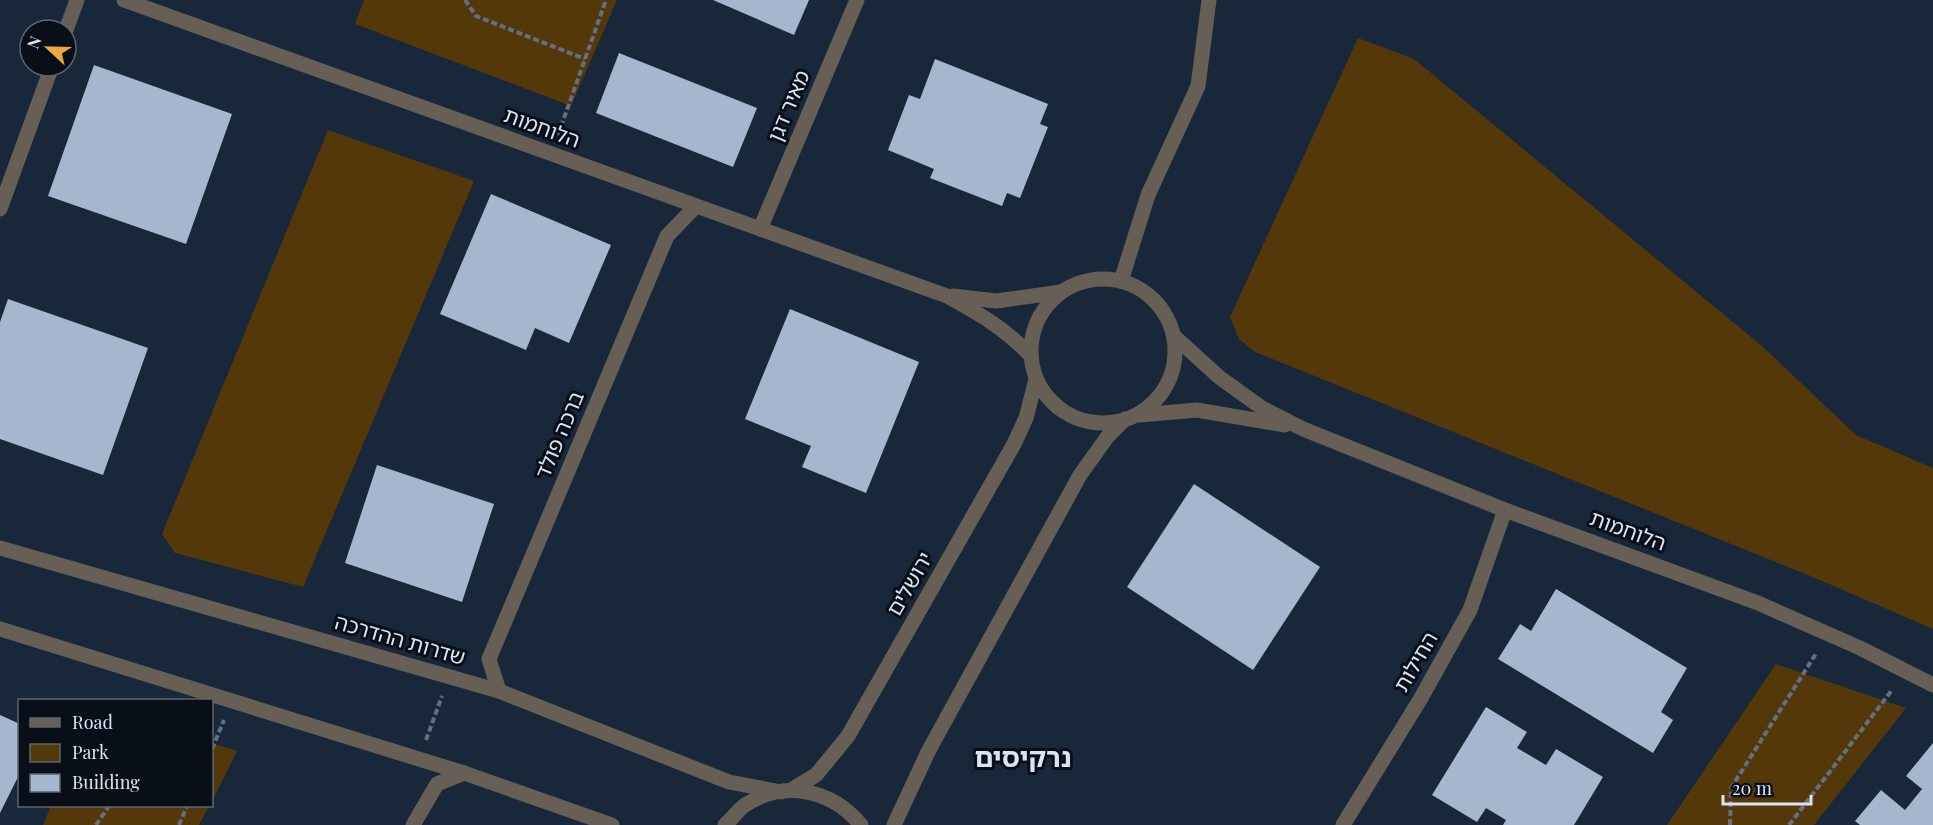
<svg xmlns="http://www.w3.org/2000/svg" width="1933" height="825" viewBox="0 0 1933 825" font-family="'Playfair Display','Noto Sans Hebrew',serif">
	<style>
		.green { fill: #54380a }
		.building { fill: #a4b7cf }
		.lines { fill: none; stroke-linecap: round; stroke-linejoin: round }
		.path { stroke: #637081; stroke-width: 4; stroke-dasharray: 6 3; stroke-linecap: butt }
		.minor { stroke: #675f55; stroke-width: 15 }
		.labels { text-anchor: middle; stroke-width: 6; stroke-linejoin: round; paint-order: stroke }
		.street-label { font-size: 21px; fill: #dbe5f2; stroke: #090f18 }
		.district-label { font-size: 27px; font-weight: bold; fill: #dbe5f2; stroke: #090f18 }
	</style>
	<rect width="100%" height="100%" fill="#182739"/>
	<g class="green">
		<path d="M364,0H617L571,106L355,24Z"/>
		<path d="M1358,38L1414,59L1762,346L1856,435L1933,468V629L1808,575L1255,352L1239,339L1230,317Z"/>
		<path d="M328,130L474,181L303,587L175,553L162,534Z"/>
		<path d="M1776,664L1906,708L1814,825H1667Z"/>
		<path d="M212,743L237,751L212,801Z"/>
		<path d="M51,806H209L199,825H43Z"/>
	</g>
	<g class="building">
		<path d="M713,0H809L794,35Z"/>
		<path d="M619,53L757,108L733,167L596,113Z"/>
		<path d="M935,59L1048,104L1040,124L1048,127L1020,198L1007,193L1002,206L930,178L934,169L888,150L909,95L920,99Z"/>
		<path d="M94,65L232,114L186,244L48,196Z"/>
		<path d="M491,194L611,245L569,343L535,328L526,350L440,314Z"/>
		<path d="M8,299L148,348L103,475L0,439V322Z"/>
		<path d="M790,309L919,362L866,493L802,467L811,446L745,419Z"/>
		<path d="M377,465L494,504L462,602L345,563Z"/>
		<path d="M1194,484L1320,567L1253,670L1127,587Z"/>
		<path d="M1556,589L1687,668L1661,712L1673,720L1653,753L1498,659L1520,624L1531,631Z"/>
		<path d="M1486,707L1527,732L1517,748L1546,765L1556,749L1603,777L1574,825H1503L1506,820L1486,808L1477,822L1432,795Z"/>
		<path d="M0,715L20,724V773L0,813Z"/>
		<path d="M1933,743V825H1860L1855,821L1881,790L1905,810L1922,789L1906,776Z"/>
	</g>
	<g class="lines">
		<g class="path">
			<path d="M465,0L476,16L585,59"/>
			<path d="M558,135L606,0"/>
			<path d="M426,740L442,696"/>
			<path d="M212,749L224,720"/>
			<path d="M96,825L109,806"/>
			<path d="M179,825L187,806"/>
			<path d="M1730,825L1731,788L1817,652"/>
			<path d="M1789,825L1892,690"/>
		</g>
		<g class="minor">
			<path d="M124,0L947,296C978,313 1006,329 1031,356"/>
			<path d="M66,30L77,0"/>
			<path d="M0,209L52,66"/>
			<path d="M760,229L857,0"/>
			<circle cx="1103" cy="351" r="72"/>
			<path d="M1121,281L1148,195L1198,86L1209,0"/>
			<path d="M953,296L996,301L1061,292"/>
			<path d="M1175,337L1219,377L1262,408L1303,429L1505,510L1758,603L1860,648L1933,685"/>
			<path d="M1140,415L1197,410L1285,425"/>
			<path d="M0,548L499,691L729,782L781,792"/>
			<path d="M0,629L464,773L612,825"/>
			<path d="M499,691L489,659L667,236L696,206"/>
			<path d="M791,790L816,775L848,736L1014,444L1026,418L1036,379"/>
			<path d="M413,825L437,784L464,773"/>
			<path d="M725,825C732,819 738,810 745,805C785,779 832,790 861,825"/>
			<path d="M894,825L929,750L1080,475L1108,436L1125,419"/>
			<path d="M1343,825L1421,698L1470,610L1505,510"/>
		</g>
	</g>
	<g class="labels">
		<g class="street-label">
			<text transform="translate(789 106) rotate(-67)" y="7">מאיר דגן</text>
			<text transform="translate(542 128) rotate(20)" y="7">הלוחמות</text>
			<text transform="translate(560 435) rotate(-67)" y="7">ברכה פולד</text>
			<text transform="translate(1628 531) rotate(20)" y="7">הלוחמות</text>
			<text transform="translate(910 584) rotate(-60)" y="7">ירושלים</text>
			<text transform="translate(400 640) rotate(16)" y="7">שדרות ההדרכה</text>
			<text transform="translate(1416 662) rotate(-60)" y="7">החילות</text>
		</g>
		<g class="district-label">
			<text x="1023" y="767">נרקיסים</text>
		</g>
	</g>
	<rect x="18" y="699" width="195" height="108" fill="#090f18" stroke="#5d656f" stroke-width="1.5"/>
	<rect x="30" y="718" width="30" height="9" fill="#675f55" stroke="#5d656f" stroke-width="1.5"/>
	<text x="72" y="729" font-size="18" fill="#dbe5f2">Road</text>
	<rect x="30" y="744" width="30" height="18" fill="#54380a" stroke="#5d656f" stroke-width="1.5"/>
	<text x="72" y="759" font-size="18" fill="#dbe5f2">Park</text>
	<rect x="30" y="774" width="30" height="18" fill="#a4b7cf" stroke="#5d656f" stroke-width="1.5"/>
	<text x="72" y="789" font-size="18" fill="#dbe5f2">Building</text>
	<g transform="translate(48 48) rotate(292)"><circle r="28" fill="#090f18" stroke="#5d656f" stroke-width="1.5"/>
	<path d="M0-4.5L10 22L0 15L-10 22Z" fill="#eea83c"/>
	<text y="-9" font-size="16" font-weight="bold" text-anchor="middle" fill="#dbe5f2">N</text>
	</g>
	<path d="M1723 795v9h88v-9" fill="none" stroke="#dbe5f2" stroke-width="3"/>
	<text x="1732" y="795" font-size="18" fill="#dbe5f2" stroke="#090f18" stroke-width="4.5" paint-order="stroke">20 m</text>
</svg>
